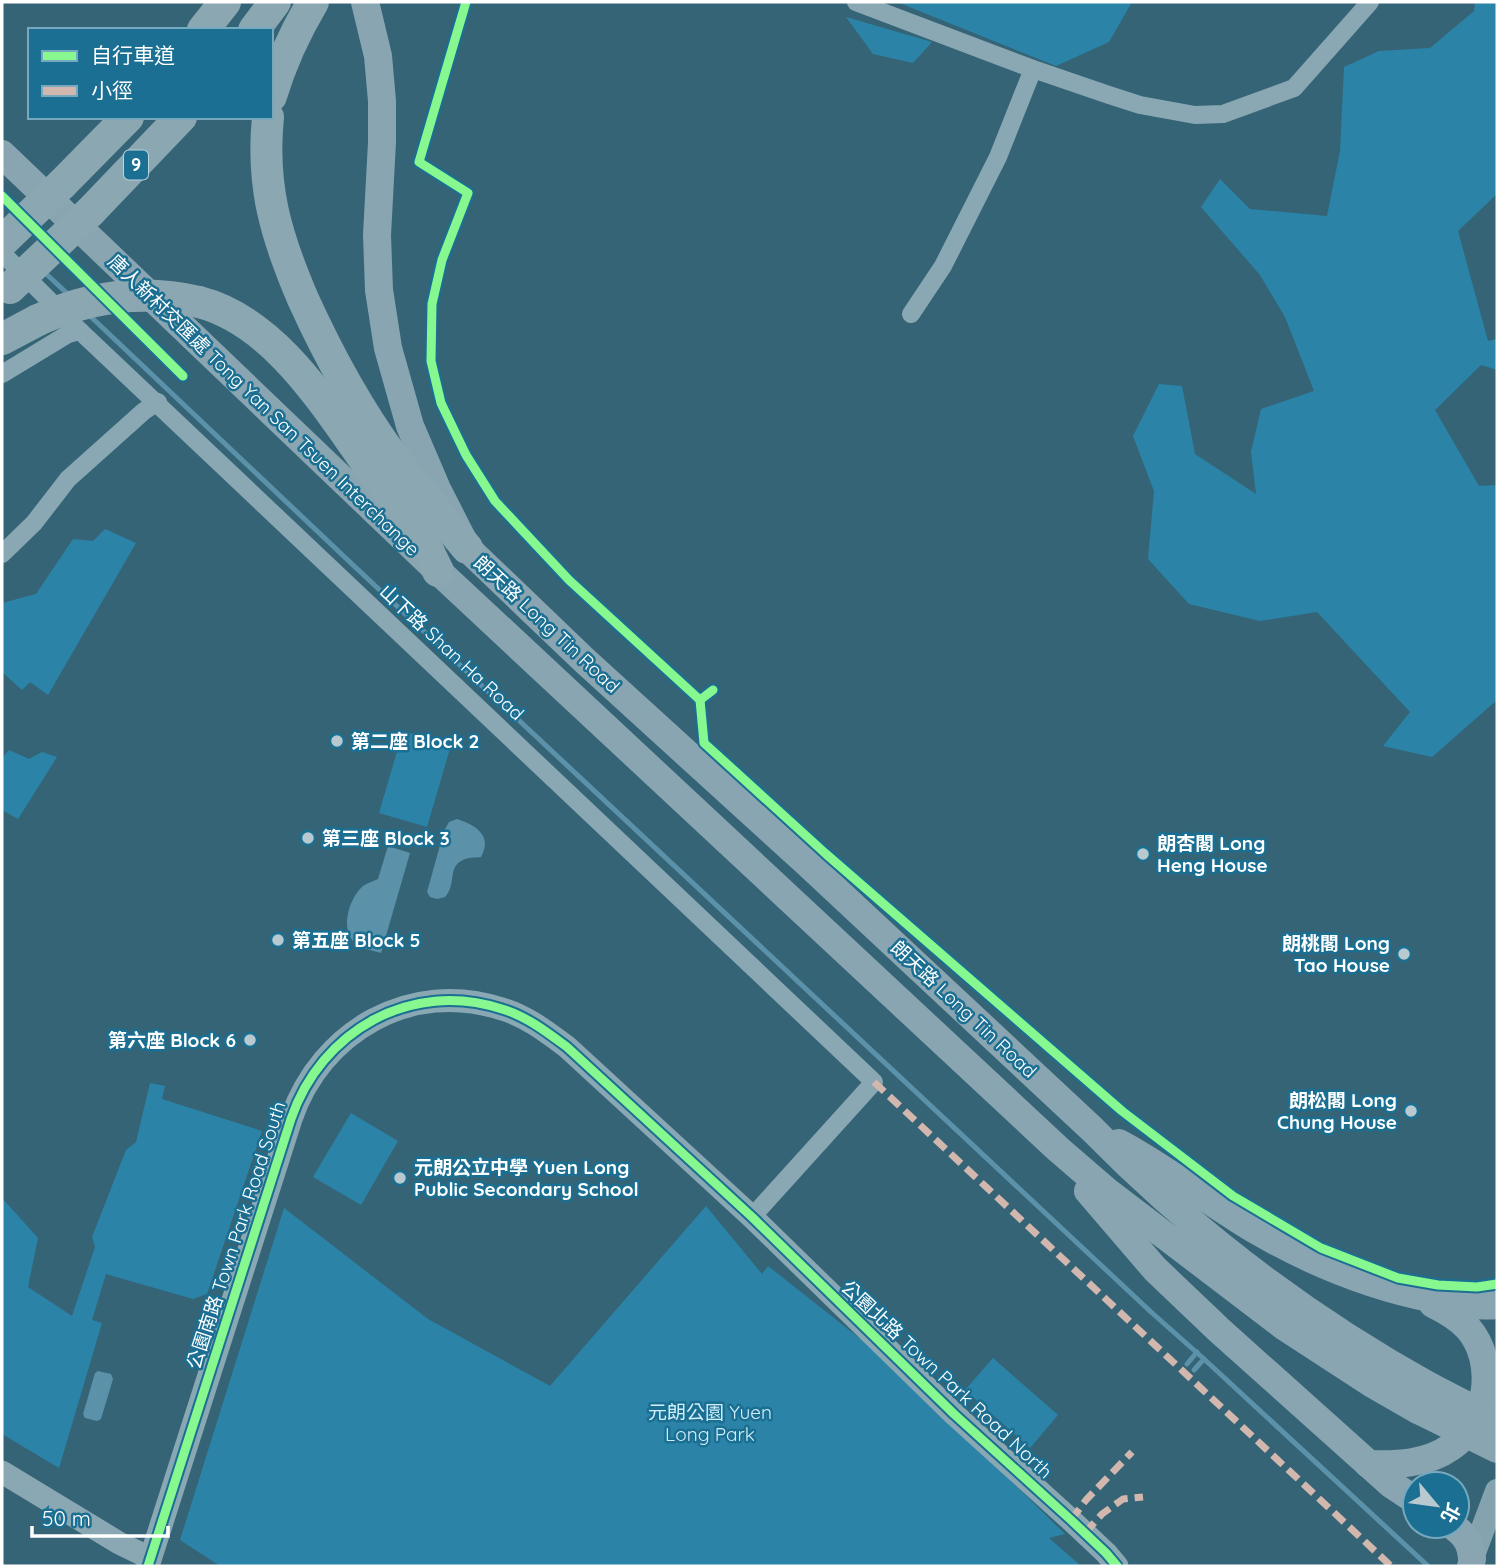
<svg xmlns="http://www.w3.org/2000/svg" width="1499" height="1568" viewBox="0 0 1499 1568" font-family="Quicksand,'Noto Sans TC',sans-serif">
	<style>
		.green { fill: #2b84a7 }
		.water { fill: #5b92a9 }
		.lines { fill: none; stroke-linecap: round; stroke-linejoin: round }
		.stream { stroke: #5b92a9; stroke-width: 5 }
		.minor { stroke: #8aa8b3; stroke-width: 18 }
		.tertiary { stroke: #8aa8b3; stroke-width: 23 }
		.secondary { stroke: #85a3ae; stroke-width: 24 }
		.primary { stroke: #89a5b1; stroke-width: 28 }
		.motorway { stroke: #8aa7b2; stroke-width: 32 }
		.primary-bridge { stroke: #89a5b1; stroke-width: 28 }
		.motorway-bridge { stroke: #8aa7b2; stroke-width: 32 }
		.quiet { stroke: #d1b7ad; stroke-width: 7; stroke-dasharray: 14 7; stroke-linecap: butt }
		.cycleway-casing { stroke: #1a6f92; stroke-width: 13 }
		.cycleway { stroke: #87f88f; stroke-width: 9 }
		.poi-dot { fill: #b8c9cf; stroke: #1a6f92; stroke-width: 2.5 }
		.labels { text-anchor: middle; stroke-width: 5; stroke-linejoin: round; paint-order: stroke }
		.shield { fill: #1a6f92; stroke: #bad4de; stroke-width: 2 }
		.shield-label { font-size: 18px; font-weight: bold; fill: #fff }
		.street-label { font-size: 19px; fill: #fff; stroke: #1a6f92 }
		.poi-label { font-size: 19px; font-weight: bold; fill: #fff; stroke: #1a6f92; text-anchor: start }
		.park-label { font-size: 19px; fill: #d1effb; stroke: #1a6f92 }
	</style>
	<rect width="100%" height="100%" fill="#356477"/>
	<g class="green">
		<path d="M897,2H1132L1109,42L1056,66Z"/>
		<path d="M1475,2H1497V194L1458,231L1488,341L1497,339V370L1481,365L1435,410L1479,486L1497,485V700L1432,757L1383,746L1410,712L1317,612L1260,621L1189,604L1148,559L1154,491L1133,436L1159,384L1182,386L1195,454L1256,494L1251,452L1261,409L1314,391L1285,317L1260,275L1201,207L1220,179L1250,209L1327,216L1340,151L1344,67L1379,51L1430,48L1474,11Z"/>
		<path d="M846,17L932,42L913,63L873,54Z"/>
		<path d="M105,529L136,543L48,695L30,682L22,690L2,672V603L36,594L73,539L93,541Z"/>
		<path d="M403,731L451,745L427,827L379,813Z"/>
		<path d="M9,750L29,759L42,752L57,757L18,819L2,810V758Z"/>
		<path d="M150,1083L165,1086L162,1099L262,1131L207,1294L193,1299L106,1274L92,1320L102,1323L59,1468L2,1434V1198L38,1238L28,1287L72,1316L95,1247L92,1237L126,1150L136,1142Z"/>
		<path d="M351,1113L398,1141L361,1205L313,1177Z"/>
		<path d="M706,1206L762,1274L768,1266L891,1363L1065,1534L1049,1538L1081,1566H220L180,1540L284,1208L428,1319L550,1386Z"/>
		<path d="M993,1358L1058,1415L1030,1448L965,1390Z"/>
	</g>
	<g class="water">
		<path d="M457,819C476,825 493,836 481,857C475,858 468,857 463,860C447,867 457,884 445,897L437,899L430,897L427,892L444,831L449,822Z"/>
		<path d="M388,846L410,853L381,953C374,951 365,949 359,946C338,934 348,899 363,886C367,883 374,881 378,879Z"/>
		<path d="M98,1371L111,1374L113,1379L101,1419L97,1421L85,1418L83,1414L95,1373Z"/>
	</g>
	<g class="lines">
		<g class="stream">
			<path d="M42,270L71,297"/>
			<path d="M88,314L353,565L1151,1312L1204,1359L1428,1566"/>
			<path d="M1187,1364L1197,1352"/>
			<path d="M1194,1370L1204,1359"/>
		</g>
		<g class="minor">
			<path d="M856,2L1033,69L1109,95L1140,105L1195,115L1223,114L1294,88L1370,2"/>
			<path d="M2,253L80,331L874,1082L752,1217"/>
			<path d="M911,314L943,266L998,157L1033,69"/>
			<path d="M2,374L68,334L80,331"/>
			<path d="M2,554L34,523L68,479L144,411L158,402"/>
		</g>
		<g class="tertiary">
			<path d="M2,1472L119,1543L150,1558"/>
			<path d="M148,1566L291,1119C321,1031 411,979 502,1009C526,1016 547,1032 567,1047L752,1217L954,1414L1071,1520L1106,1553L1117,1566"/>
		</g>
		<path class="secondary" d="M1469,1566L1497,1491"/>
		<g class="primary">
			<path d="M365,2L378,56L382,101V142L377,235L379,290L388,348L410,426L437,489L467,548L584,660L807,863L1092,1129C1192,1231 1306,1318 1431,1387"/>
			<path d="M2,154L438,571L1058,1149L1109,1193L1285,1327L1371,1383L1418,1410"/>
			<path d="M1119,1143C1168,1169 1211,1204 1259,1232C1313,1263 1373,1287 1434,1299C1455,1303 1476,1307 1497,1305"/>
			<path d="M1088,1191L1155,1269L1219,1330L1391,1484L1415,1500"/>
			<path d="M1368,1464C1397,1465 1427,1464 1451,1447C1488,1422 1498,1363 1468,1328C1458,1317 1445,1310 1433,1304"/>
			<path d="M1453,1526C1466,1536 1471,1543 1472,1559"/>
		</g>
		<g class="motorway">
			<path d="M203,30L225,2"/>
			<path d="M254,30L275,2"/>
			<path d="M271,96C281,63 295,32 313,2"/>
			<path d="M268,117C261,186 276,236 303,299C328,354 357,408 393,457C417,488 442,518 467,548"/>
			<path d="M62,184L128,117"/>
			<path d="M90,212L181,117"/>
			<path d="M199,302C273,321 322,400 364,459C379,481 397,501 413,523C423,538 430,555 438,571"/>
			<path d="M2,339L38,320"/>
		</g>
		<g class="primary-bridge">
			<path d="M1431,1387L1497,1421"/>
			<path d="M1418,1410L1497,1449"/>
		</g>
		<g class="motorway-bridge">
			<path d="M2,242L62,184"/>
			<path d="M10,288L90,212"/>
			<path d="M38,320C90,296 143,289 199,302"/>
		</g>
		<g class="quiet">
			<path d="M874,1082L1391,1566"/>
			<path d="M1071,1520L1086,1500L1132,1452"/>
			<path d="M1085,1533L1102,1514L1123,1499L1143,1497"/>
		</g>
		<defs>
			<g id="cycleway">
				<path d="M466,2L419,162L468,193L442,260L432,304L431,361L441,403L466,455L495,501L569,580L700,700L713,690"/>
				<path d="M2,196L183,376"/>
				<path d="M700,700L704,743L826,854L1122,1111L1233,1196L1321,1248L1398,1278L1438,1285L1477,1287L1497,1284"/>
				<path d="M148,1566L291,1119C321,1031 411,979 502,1009C526,1016 547,1032 567,1047L752,1217L954,1414L1071,1520L1106,1553L1117,1566"/>
			</g>
		</defs>
		<use href="#cycleway" class="cycleway-casing"/>
		<use href="#cycleway" class="cycleway"/>
	</g>
	<g class="poi-dot">
		<circle cx="337" cy="741" r="7"/>
		<circle cx="308" cy="838" r="7"/>
		<circle cx="1143" cy="854" r="7"/>
		<circle cx="278" cy="940" r="7"/>
		<circle cx="1404" cy="954" r="7"/>
		<circle cx="250" cy="1040" r="7"/>
		<circle cx="1411" cy="1111" r="7"/>
		<circle cx="400" cy="1178" r="7"/>
	</g>
	<g class="labels">
		<rect class="shield" x="124" y="150.5" width="24" height="29" rx="5"/>
		<g class="shield-label">
			<text x="136" y="171">9</text>
		</g>
		<g class="street-label">
			<text transform="translate(264 405) rotate(44)" y="7">唐人新村交匯處 Tong Yan San Tsuen Interchange</text>
			<text transform="translate(547 624) rotate(43)" y="7">朗天路 Long Tin Road</text>
			<text transform="translate(452 652) rotate(43)" y="7">山下路 Shan Ha Road</text>
			<text transform="translate(964 1009) rotate(43)" y="7">朗天路 Long Tin Road</text>
			<text transform="translate(236 1235) rotate(-72)" y="7">公園南路 Town Park Road South</text>
			<text transform="translate(947 1379) rotate(43)" y="7">公園北路 Town Park Road North</text>
		</g>
		<g class="poi-label">
			<text x="351" y="748">第二座 Block 2</text>
			<text x="322" y="845">第三座 Block 3</text>
			<text x="1157" y="850">朗杏閣 Long<tspan x="1157" dy="22">Heng House</tspan></text>
			<text x="292" y="947">第五座 Block 5</text>
			<text x="1390" y="950" text-anchor="end">朗桃閣 Long<tspan x="1390" dy="22">Tao House</tspan></text>
			<text x="236" y="1047" text-anchor="end">第六座 Block 6</text>
			<text x="1397" y="1107" text-anchor="end">朗松閣 Long<tspan x="1397" dy="22">Chung House</tspan></text>
			<text x="414" y="1174">元朗公立中學 Yuen Long<tspan x="414" dy="22">Public Secondary School</tspan></text>
		</g>
		<g class="park-label">
			<text x="710" y="1419">元朗公園 Yuen<tspan x="710" dy="22">Long Park</tspan></text>
		</g>
	</g>
	<rect width="1499" height="1568" fill="none" stroke="#ffffff" stroke-width="7"/>
	<rect x="28" y="28" width="245" height="91" fill="#1a6f92" stroke="#76a9be" stroke-width="2"/>
	<rect x="42" y="51" width="35" height="10" fill="#87f88f" stroke="#76a9be" stroke-width="2"/>
	<text x="91" y="63" font-size="21" fill="#ffffff">自行車道</text>
	<rect x="42" y="86" width="35" height="10" fill="#d1b7ad" stroke="#76a9be" stroke-width="2"/>
	<text x="91" y="98" font-size="21" fill="#ffffff">小徑</text>
	<g transform="translate(1436 1505) rotate(119)"><circle r="33" fill="#1a6f92" stroke="#76a9be" stroke-width="2"/>
	<path d="M0-5L12 26L0 18L-12 26Z" fill="#b8c9cf"/>
	<text y="-10" font-size="19" font-weight="bold" text-anchor="middle" fill="#ffffff">北</text>
	</g>
	<path d="M32 1526v10h136v-10" fill="none" stroke="#ffffff" stroke-width="3.5"/>
	<text x="42" y="1526" font-size="21" fill="#ffffff" stroke="#1a6f92" stroke-width="5" paint-order="stroke">50 m</text>
</svg>
